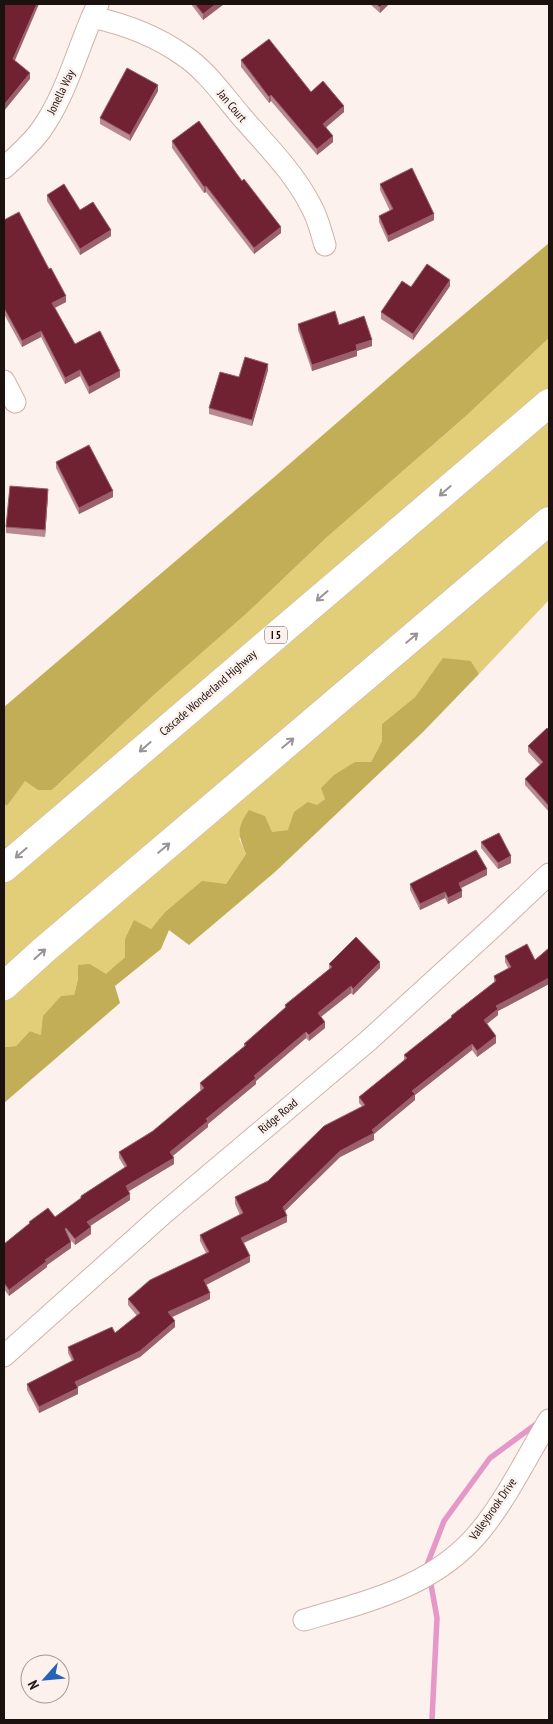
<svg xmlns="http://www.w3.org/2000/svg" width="553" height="1724" viewBox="0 0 553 1724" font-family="'PT Sans Narrow',sans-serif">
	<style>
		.green { fill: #e2ce78 }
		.forest { fill: #c2ae57 }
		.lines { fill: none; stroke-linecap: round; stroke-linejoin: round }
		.stream { stroke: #e598c8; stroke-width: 5.5 }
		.street-casing { stroke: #ceb3aa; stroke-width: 23 }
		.highway-casing { stroke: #ceb3aa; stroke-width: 29 }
		.street { stroke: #fff; stroke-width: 21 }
		.highway { stroke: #fff; stroke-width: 28 }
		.wall { fill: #b68a90 }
		.shaded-wall { fill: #9a606b }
		.building { fill: #702233; stroke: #9a606b }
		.oneway { stroke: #989493 }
		.labels { text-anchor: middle; stroke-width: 5; stroke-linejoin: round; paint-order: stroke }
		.shield { fill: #fcf1ed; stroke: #5e5552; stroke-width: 1 }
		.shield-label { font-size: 11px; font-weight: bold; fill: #1b120f }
		.street-label { font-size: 12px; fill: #1b120f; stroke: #fcf1ed }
	</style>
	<rect width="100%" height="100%" fill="#fcf1ed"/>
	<path class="green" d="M549,338V600L479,674L471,661L428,679L415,697L382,724V741L371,762H355L326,798L289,830L239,838L246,854L226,884L164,913L151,929L125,939V957L106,975L90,964L78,979L74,995L41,1035L30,1031L16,1046L4,1047V806H7L25,780L38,790H52L156,693L246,614L326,538L466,416Z"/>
	<g class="forest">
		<path d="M549,243V338L466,416L326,538L246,614L156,693L52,790H38L25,781L7,806L4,805V707L272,479L407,362Z"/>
		<path d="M443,658L471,661L479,674L423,732L275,872L189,945L169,930L161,949L115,986L120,1003L4,1103V1047L16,1046L30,1031L41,1035L43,1016L61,996L74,995L78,979V965L90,964L106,974L125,957V939L134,920L151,929L164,913L202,881L226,884L246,854C238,834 236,829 249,810L265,816L272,832L288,830L294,812L308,802L317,805L325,799L321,788L334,775L355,762H371L382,741V724L415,697Z"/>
	</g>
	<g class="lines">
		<g class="stream">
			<path d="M428,1568L427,1565L444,1521L490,1458L539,1422"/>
			<path d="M430,1579L437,1618L432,1719"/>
		</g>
		<defs>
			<g id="street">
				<path d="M92,17C124,24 156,36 183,55C206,70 223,95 241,116C265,144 294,172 311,206C318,218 321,232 325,245"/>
				<path d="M4,168C17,156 31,144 41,130C68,92 78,45 98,4"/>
				<path d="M4,381L15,402"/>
				<path d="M4,1356L163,1214L368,1041L493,927L549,874"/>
				<path d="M304,1620C369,1601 436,1586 481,1530C507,1498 528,1455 549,1420"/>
			</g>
			<g id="highway">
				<path d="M4,868L549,403"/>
				<path d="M4,986L45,949L549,521"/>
			</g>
		</defs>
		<use href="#street" class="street-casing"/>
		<use href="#highway" class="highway-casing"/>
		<use href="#street" class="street"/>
		<use href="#highway" class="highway"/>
	</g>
	<g class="wall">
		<path d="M191,4H224L203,20Z"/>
		<path d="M370,4H389L380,13Z"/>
		<path d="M241,60L311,92L344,112L326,127L333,142L317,155L271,101L269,103L241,67Z"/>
		<path d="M158,91L130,141L100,124V118Z"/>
		<path d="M172,141L242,181L281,233L254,254L206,192L204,193L172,148Z"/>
		<path d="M380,184L434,220L388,242L379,222V216L390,211L380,190Z"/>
		<path d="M47,195L111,236L80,255L47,201Z"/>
		<path d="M4,220L66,302L55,308L75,344L120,377L89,394L80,376L65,384L41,337L22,347L4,314Z"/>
		<path d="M450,286L413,340L381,319V312L411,287Z"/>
		<path d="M298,324L339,325L372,346L357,351V356L312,371L298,330Z"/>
		<path d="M268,370L252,426L209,414V408Z"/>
		<path d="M56,462L113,497L79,514L56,468Z"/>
		<path d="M48,495L45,537L6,533V527Z"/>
		<path d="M549,730V812L525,785V779L540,765L528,752V746Z"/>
		<path d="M481,842L511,863L498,869L481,848Z"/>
		<path d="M487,875L461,888L462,897L448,904L445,898L420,910L410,890V884Z"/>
		<path d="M549,948V984L498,1011V1015L487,1024L496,1043L477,1057L472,1050L415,1095V1100L374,1134V1140L340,1157L285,1211L287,1222L244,1243L250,1262L206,1285L210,1299L172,1317L175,1327L140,1357L77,1387L78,1394L39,1413L27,1390V1384L72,1361L68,1353V1347L115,1333L137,1316L128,1305V1299L206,1253L200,1241V1235L240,1215L235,1204V1197L268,1181L362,1106L359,1103V1097L404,1061V1055L451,1018V1016L494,982V976L508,968L505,962V956L535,960Z"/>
		<path d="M329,964L380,968L353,995L351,993L321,1017L325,1028L309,1041L306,1038L256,1081V1084L208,1124V1127L173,1156L174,1164L128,1191L130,1200L90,1226L91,1234L75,1245L69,1238L71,1248L47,1265V1267L9,1296L4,1289V1244L29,1224V1222L55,1217L81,1199V1196L125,1168L119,1158V1152L153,1131L201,1091L200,1089V1083L244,1047V1044L285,1009V1005L329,969Z"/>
	</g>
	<g class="shaded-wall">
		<path d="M37,4H39L13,65V59Z"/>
		<path d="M216,4H224L203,20V14Z"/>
		<path d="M383,4H389L380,13V7Z"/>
		<path d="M30,73V79L4,111V105Z"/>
		<path d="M158,85V91L130,141V135Z"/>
		<path d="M271,95V101L269,103V97Z"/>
		<path d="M344,106V112L323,130V124Z"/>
		<path d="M333,136V142L317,155V149Z"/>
		<path d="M206,186V192L204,193V187Z"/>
		<path d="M434,214V220L388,242V236Z"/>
		<path d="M281,227V233L254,254V248Z"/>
		<path d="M111,230V236L80,255V249Z"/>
		<path d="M450,280V286L413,340V334Z"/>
		<path d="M66,296V302L52,309V303Z"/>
		<path d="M41,331V337L22,347V341Z"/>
		<path d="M372,340V346L357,351V356L312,371V365L356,345Z"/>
		<path d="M268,364V370L252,426V420Z"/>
		<path d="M80,370V376L65,384V378Z"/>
		<path d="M120,371V377L89,394V387Z"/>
		<path d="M48,489V495L45,537V530Z"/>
		<path d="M113,491V497L79,514V508Z"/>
		<path d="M511,856V863L498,869V863Z"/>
		<path d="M487,869V875L459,889V883Z"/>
		<path d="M462,891V897L448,904V898Z"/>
		<path d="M445,892V898L420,910V904Z"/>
		<path d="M380,962V968L353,995V989Z"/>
		<path d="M549,978V984L498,1011V1015L484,1026V1020L496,1006Z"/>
		<path d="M351,986V993L318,1019V1013Z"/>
		<path d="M325,1022V1028L309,1041V1035Z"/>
		<path d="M306,1032V1038L256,1081V1084L208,1124V1127L170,1158V1152L254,1076Z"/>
		<path d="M496,1036V1043L477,1057V1051Z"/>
		<path d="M472,1044V1050L415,1095V1100L374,1134V1140L340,1157L283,1213V1207L340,1151L372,1130L412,1091Z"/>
		<path d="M174,1158V1164L126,1193V1186Z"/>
		<path d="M130,1194V1200L87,1228V1222Z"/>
		<path d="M287,1216V1222L241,1244V1238Z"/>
		<path d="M91,1227V1234L75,1245V1239Z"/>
		<path d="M71,1242V1248L47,1265V1267L9,1296V1290L45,1260Z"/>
		<path d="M250,1256V1262L204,1286V1280Z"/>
		<path d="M210,1293V1299L168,1319V1312Z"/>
		<path d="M175,1321V1327L140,1357L75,1388V1382Z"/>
		<path d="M78,1388V1394L39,1413V1407Z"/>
	</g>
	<g class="building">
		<path d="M4,4H37L13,59L30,73L4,105Z"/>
		<path d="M195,4H216L203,14Z"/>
		<path d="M376,4H383L380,7Z"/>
		<path d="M269,39L311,92L323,81L344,106L323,124L333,136L317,149L271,95L269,97L241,60Z"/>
		<path d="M127,68L158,85L130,135L100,118Z"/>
		<path d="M199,121L242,181L244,179L281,227L254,248L206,186L204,187L172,141Z"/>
		<path d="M412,168L434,214L388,236L379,216L393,209L380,184Z"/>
		<path d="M64,184L80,210L93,202L111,230L80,249L47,195Z"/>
		<path d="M19,212L49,269L51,268L66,296L52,303L75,344L100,331L120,371L89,387L80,370L65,378L41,331L22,341L4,308V220Z"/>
		<path d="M427,264L450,280L413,334L381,312L402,281L411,287Z"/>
		<path d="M335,311L339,325L364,316L372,340L356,345L357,350L312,365L298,324Z"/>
		<path d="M245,357L268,364L252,420L209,408L220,372L239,377Z"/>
		<path d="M89,445L113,491L79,508L56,462Z"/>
		<path d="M10,486L48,489L45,530L6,527Z"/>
		<path d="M547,728L549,730V806L525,779L543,762L528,746Z"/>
		<path d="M499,833L511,856L498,863L481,842Z"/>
		<path d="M476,850L487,869L459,883L462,891L448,898L445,892L420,904L410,884Z"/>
		<path d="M356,937L380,962L353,989L351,986L318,1013L325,1022L309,1035L306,1032L254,1076L256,1078L206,1119L208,1121L170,1152L174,1158L126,1186L130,1194L87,1222L91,1227L75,1239L66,1228L65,1229L71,1242L45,1260L47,1261L9,1290L4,1283V1244L30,1223L29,1222L48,1208L55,1217L81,1198V1196L127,1166L119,1152L153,1131L204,1088L200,1083L246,1045L244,1044L286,1007L285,1005L332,967L329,964Z"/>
		<path d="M527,944L535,960L549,948V978L496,1006L498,1009L484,1020L496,1036L477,1051L472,1044L412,1091L415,1094L372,1130L374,1133L340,1151L283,1207L287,1216L241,1238L250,1256L204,1280L210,1293L168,1312L175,1321L140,1351L75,1382L78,1388L39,1407L27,1384L74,1360L68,1347L112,1327L115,1333L140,1313L128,1299L150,1280L209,1252L200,1235L243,1213L235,1197L268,1181L324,1126L365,1105L359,1097L407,1058L404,1055L452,1017L451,1016L496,981L494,976L511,967L505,956Z"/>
	</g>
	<defs><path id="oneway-shaft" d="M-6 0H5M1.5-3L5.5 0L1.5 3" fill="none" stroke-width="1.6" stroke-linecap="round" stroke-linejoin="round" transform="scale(1.25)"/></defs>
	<g class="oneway">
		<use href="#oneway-shaft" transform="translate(445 491) rotate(139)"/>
		<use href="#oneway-shaft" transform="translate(322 596) rotate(139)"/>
		<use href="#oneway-shaft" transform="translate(412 638) rotate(-40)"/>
		<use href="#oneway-shaft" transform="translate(288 743) rotate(-40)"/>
		<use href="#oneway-shaft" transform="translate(145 747) rotate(139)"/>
		<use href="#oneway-shaft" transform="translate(164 848) rotate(-40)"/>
		<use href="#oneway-shaft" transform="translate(21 853) rotate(139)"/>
		<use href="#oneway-shaft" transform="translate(40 954) rotate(-42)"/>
	</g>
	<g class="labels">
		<rect class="shield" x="265" y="626.5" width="22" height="17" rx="4"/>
		<g class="shield-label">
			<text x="276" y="639">I 5</text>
		</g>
		<g class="street-label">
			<text transform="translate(61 92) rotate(-64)" y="4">Jonella Way</text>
			<text transform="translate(232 106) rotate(50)" y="4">Jan Court</text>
			<text transform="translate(208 693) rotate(-41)" y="4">Cascade Wonderland Highway</text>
			<text transform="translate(278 1116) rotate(-40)" y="4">Ridge Road</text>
			<text transform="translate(493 1509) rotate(-55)" y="4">Valleybrook Drive</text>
		</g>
	</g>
	<rect width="553" height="1724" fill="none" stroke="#1b120f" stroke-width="10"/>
	<g transform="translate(45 1679) rotate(243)"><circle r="24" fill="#fcf1ed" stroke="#a29894"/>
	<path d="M0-4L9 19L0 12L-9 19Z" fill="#2463b5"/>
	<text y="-8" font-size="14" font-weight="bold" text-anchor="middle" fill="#1b120f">N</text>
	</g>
</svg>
